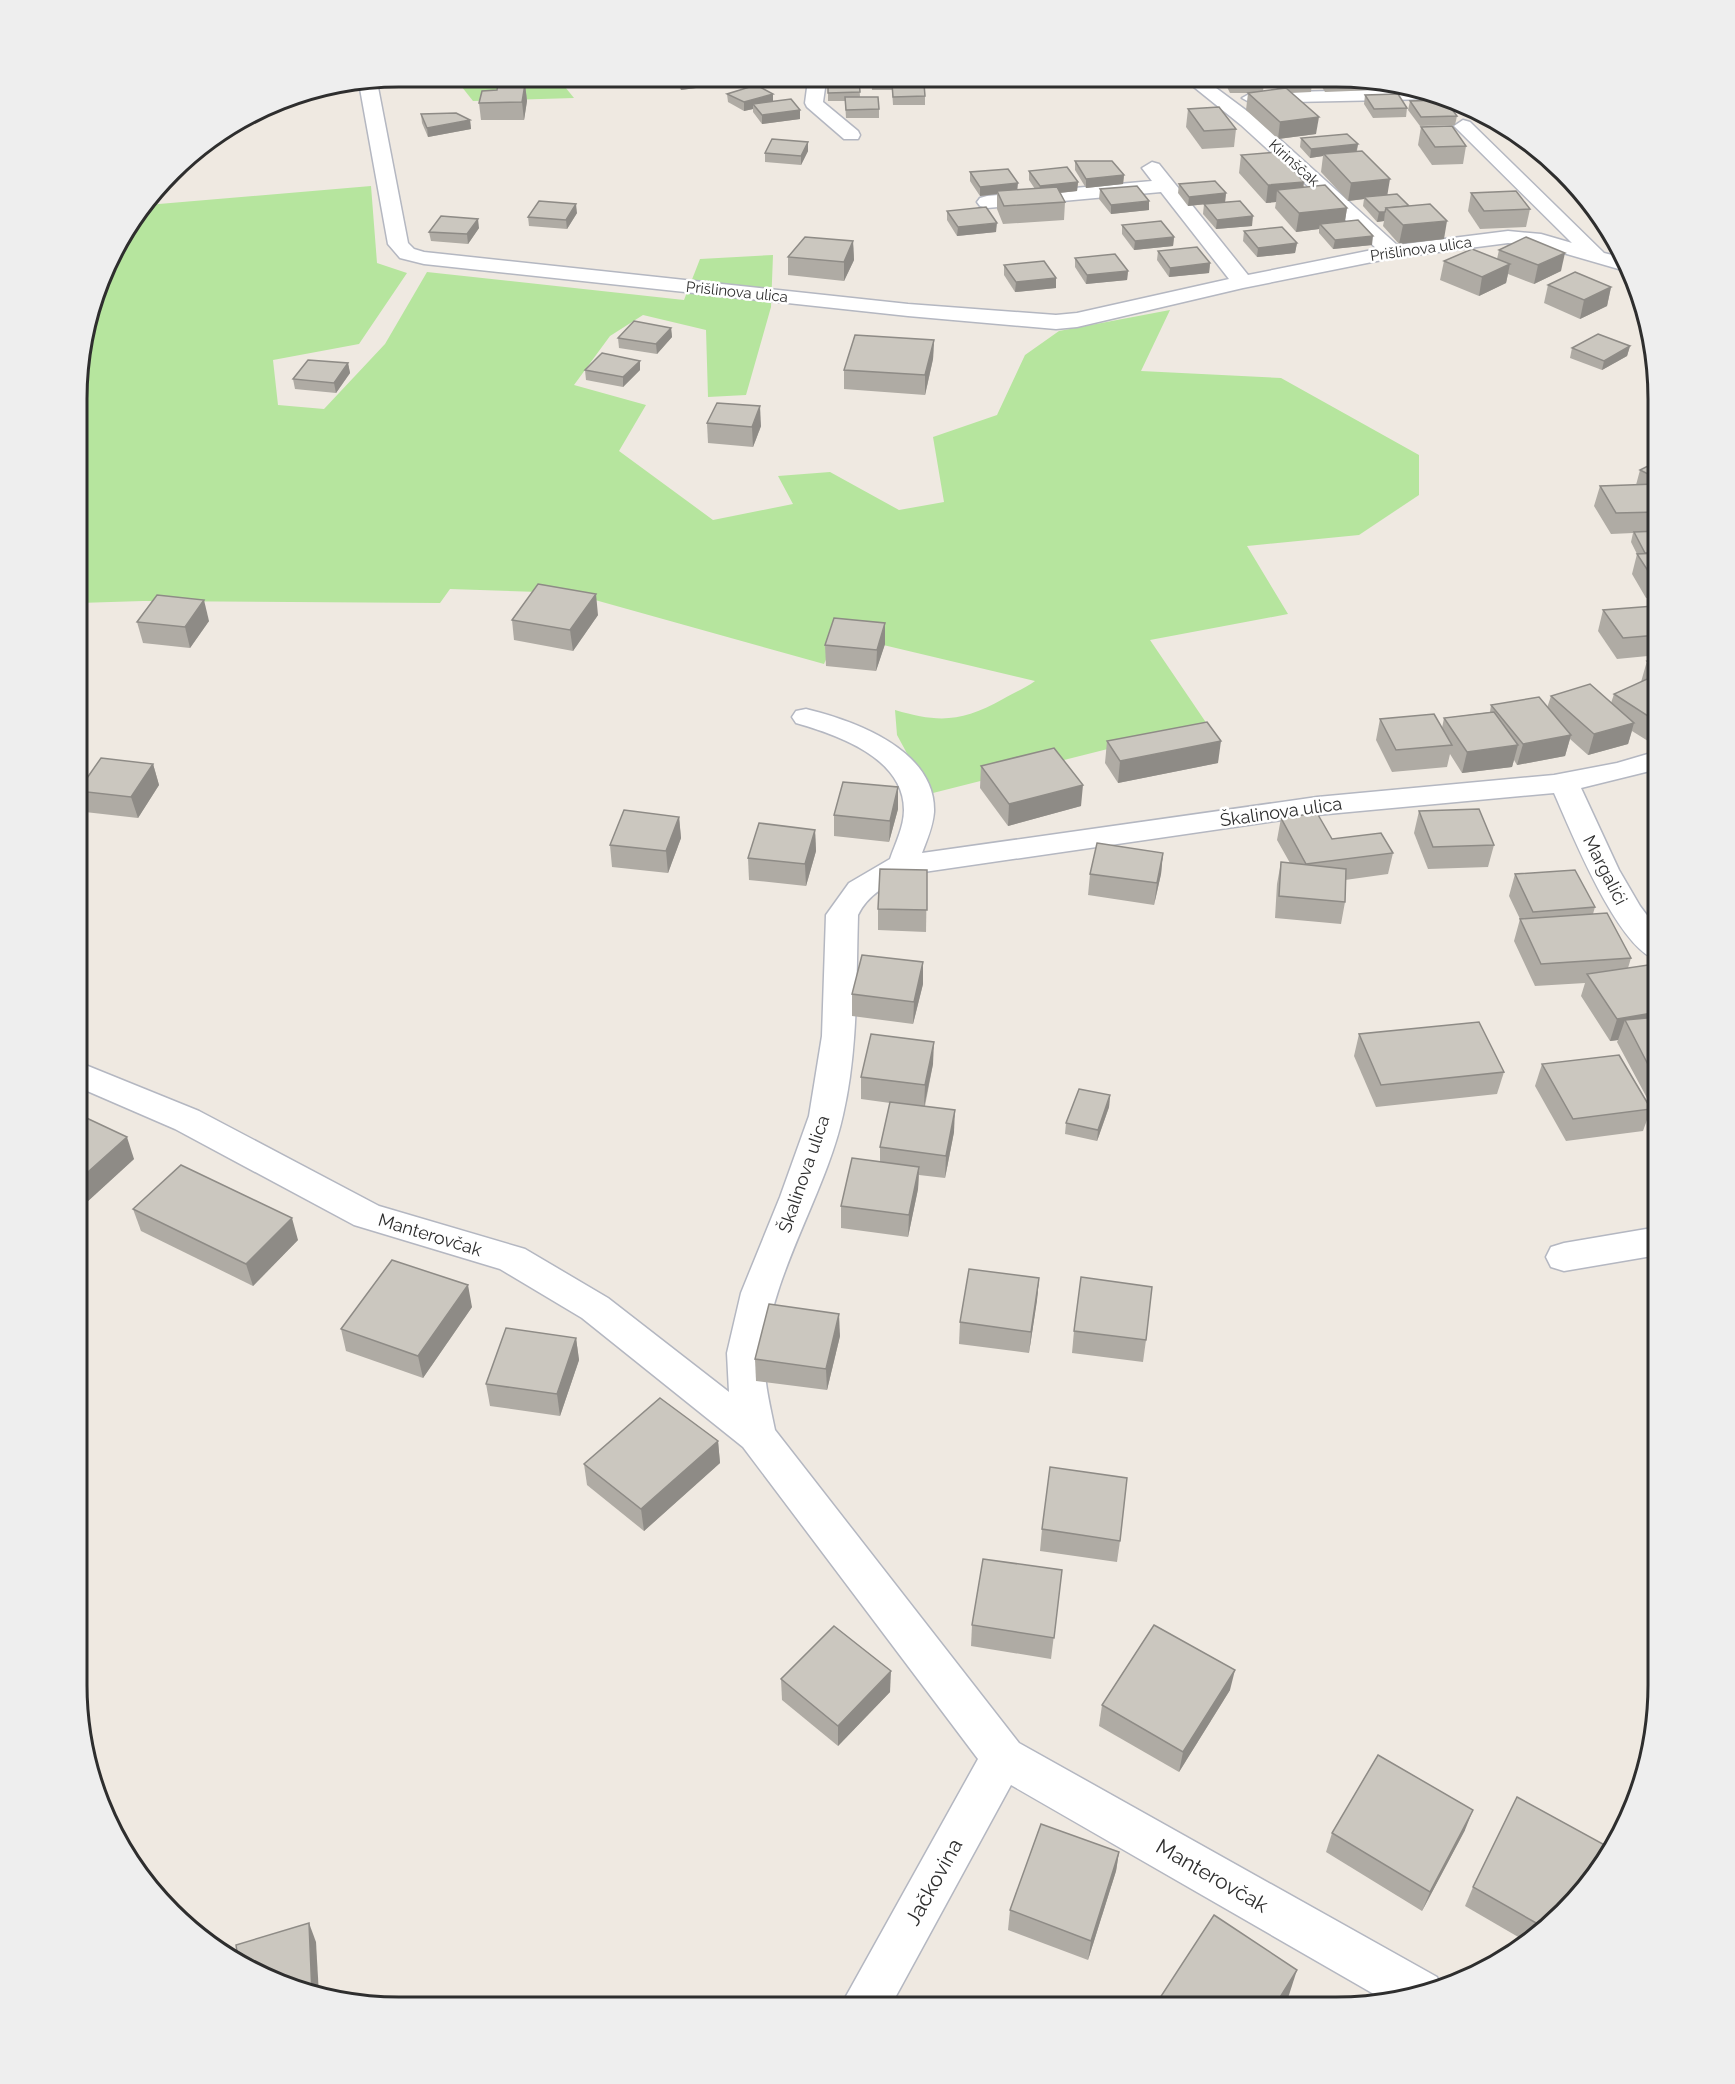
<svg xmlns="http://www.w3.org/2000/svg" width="1735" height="2084" viewBox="0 0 1735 2084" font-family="Raleway,sans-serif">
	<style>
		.green { fill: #b6e59e }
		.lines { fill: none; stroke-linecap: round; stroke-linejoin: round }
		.minor-casing { stroke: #b4b7c1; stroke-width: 3 }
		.minor { fill: #fff; fill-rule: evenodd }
		.wall { fill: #afaba4 }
		.shaded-wall { fill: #8e8b86 }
		.building { fill: #cbc7bf; stroke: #8e8b86; stroke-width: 1.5 }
		.labels { text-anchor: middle; stroke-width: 5; stroke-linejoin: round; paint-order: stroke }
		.far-street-label { font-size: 15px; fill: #2e2e2e; stroke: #fff }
		.street-label { font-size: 18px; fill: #2e2e2e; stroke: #fff }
		.near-street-label { font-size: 21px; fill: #2e2e2e; stroke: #fff }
		.rim { fill: none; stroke: #2e2e2e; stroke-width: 3 }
	</style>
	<rect width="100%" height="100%" fill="#efe9e1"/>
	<g class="green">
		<path d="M454,77H557L574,98L473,101Z"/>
		<path d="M371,186L377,263L407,273L359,344L273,360L278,405L324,409L385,344L427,272L684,300L700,259L773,255L771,307L746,395L708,397L706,330L643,315L610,336L574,385L646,405L619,451L713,520L793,504L778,476L830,472L899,510L944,502L933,437L997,415L1025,355L1059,331L1170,310L1141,371L1281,378L1419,455V495L1359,535L1247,546L1288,614L1150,640L1207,724L929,794L897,735L895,710C939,723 962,722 1003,699C1013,693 1026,688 1035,681L837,634L824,664L570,593L450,589L440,603L143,601L79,603V357L120,238L147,205Z"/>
	</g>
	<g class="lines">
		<defs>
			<g id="minor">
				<path d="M814,78H832L825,88L823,102L858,131L860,135L858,139H844L807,107L805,103L807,88Z"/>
				<path d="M1184,79H1204L1255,117L1397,245L1508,231L1541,234L1572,243L1454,126L1463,120L1470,122L1604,253L1624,258L1629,272L1539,246L1508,243L1392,258L1243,288L1077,327L1056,329L908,316L424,264L400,258L388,244L359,83L377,82L408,243L414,249L424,252L908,304L1056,315L1077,313L1229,279L1161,192L987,208L980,206L977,202L980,198L987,196L1152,181L1142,168L1152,162L1159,164L1248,275L1377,249L1241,125Z"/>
				<path d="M1414,89L1442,96L1434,99L1251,103L1242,98L1251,93Z"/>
				<path d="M806,709C855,721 936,750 934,812C933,826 927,840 922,853L1317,797L1554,775L1617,763L1658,751V769L1581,788L1619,870L1640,906L1658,930V960C1618,950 1571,831 1554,793L1317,815L910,874C889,883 868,894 858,915C856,982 858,1050 843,1115C826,1193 770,1276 765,1354C763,1379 770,1405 775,1430L1019,1743L1437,1977L1442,1989L1386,2001L1011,1785L890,2007H840L978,1759L743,1447L582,1318L500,1269L354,1225L175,1129L78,1087V1062L199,1111L379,1206L525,1249L608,1298L729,1392L727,1353L741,1293L780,1197L809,1116L822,1036L826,915L849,883L890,859C895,844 904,827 904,810C904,758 838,735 796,723L792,717L796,711Z"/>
				<path d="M1658,1227V1255L1564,1271L1551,1267L1546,1257L1551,1247L1564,1243Z"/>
			</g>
		</defs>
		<use href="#minor" class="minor-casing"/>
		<use href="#minor" class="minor"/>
	</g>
	<g class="wall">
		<path d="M673,77L711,78V86L681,90Z"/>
		<path d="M738,77L805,78L803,83L738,81Z"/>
		<path d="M871,78H904V84L925,96V105H893L892,90H872Z"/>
		<path d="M1224,79H1261L1264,84L1263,91L1277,89L1272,81V79H1310L1312,83L1311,92L1291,93L1316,134L1278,139L1246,110L1248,93H1230L1224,81Z"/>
		<path d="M1317,79H1378L1403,86L1402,89L1325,92Z"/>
		<path d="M828,80H859L860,97L879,109V118H846L845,101H828Z"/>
		<path d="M525,84L527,101L524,120H481L479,103Z"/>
		<path d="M727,94L773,101L800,110V119L762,124L753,112V109L744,111L728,102Z"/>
		<path d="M1365,95L1407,108L1406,117L1373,118L1364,104Z"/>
		<path d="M1410,101L1457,116L1455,125L1420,126L1408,110Z"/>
		<path d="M1188,109L1236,129L1234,147L1202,149L1186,127Z"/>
		<path d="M421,114L470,120L471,129L428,137L422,123Z"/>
		<path d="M1421,127L1466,146L1463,164L1432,165L1418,145Z"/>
		<path d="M1301,138L1358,144L1357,151L1388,195L1444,239L1399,244L1383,226L1384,221L1377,222L1363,206L1364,199L1348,201L1321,172L1323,156L1310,158L1300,147Z"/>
		<path d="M808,142V151L801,165L765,162V153Z"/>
		<path d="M1241,155L1347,208L1345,221L1372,245L1333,249L1319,233V229L1296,232L1275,208L1276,202L1266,203L1239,173Z"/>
		<path d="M1075,161L1124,175L1123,184L1086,188L1075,170Z"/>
		<path d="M1029,171L1078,182L1077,191L1060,193L1065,202L1064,220L1003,224L997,209V194L980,196L970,181V172L1017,190L1035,189L1029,180Z"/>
		<path d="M1179,184L1226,193L1225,202L1188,206L1178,193Z"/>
		<path d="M1100,189L1149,210L1111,214L1099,199Z"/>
		<path d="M1471,193L1530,209L1526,227L1480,229L1468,211Z"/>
		<path d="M1204,204L1252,226L1216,229L1203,214Z"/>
		<path d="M947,211L996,232L957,236L947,220Z"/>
		<path d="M577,213L567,229L529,226L528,217Z"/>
		<path d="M1122,225L1174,237L1173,246L1134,250L1122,234Z"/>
		<path d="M479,228L468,244L431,241L429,232Z"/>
		<path d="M1244,231L1297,243L1295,253L1257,257L1243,241Z"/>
		<path d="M853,241L854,260L844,281L788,275V257Z"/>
		<path d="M1499,250L1561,271L1534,284L1508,274L1506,283L1479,296L1440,280L1444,261L1497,259Z"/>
		<path d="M1158,251L1210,263L1209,273L1169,277L1157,260Z"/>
		<path d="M1075,258L1128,271L1127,280L1086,284L1075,267Z"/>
		<path d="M1004,265L1056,278V288L1015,292L1004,275Z"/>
		<path d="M1548,285L1611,287L1607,306L1580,319L1544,303Z"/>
		<path d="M671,328L672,337L657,354L619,348L618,338Z"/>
		<path d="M934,340L933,359L925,395L844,389V370Z"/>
		<path d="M1630,346L1627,356L1602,370L1570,358L1572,348Z"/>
		<path d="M348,363L350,373L336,393L295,389L293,379Z"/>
		<path d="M585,370H640L623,387L586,380Z"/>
		<path d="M707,423L761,426L753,447L708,443Z"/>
		<path d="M1658,461V598H1646L1632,574L1637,554L1631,542L1633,533L1611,534L1594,506L1600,486L1636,485L1640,470Z"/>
		<path d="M1603,610L1658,612V655L1617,659L1598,631Z"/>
		<path d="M598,615L573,651L514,640L512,620Z"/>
		<path d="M209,621L190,648L143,643L137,622Z"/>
		<path d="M885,644L876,671L826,666L825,645Z"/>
		<path d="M1658,658V737L1648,741L1632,731L1628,744L1588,755L1570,739L1565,756L1517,765L1514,760L1512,767L1462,773L1450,754L1447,767L1392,772L1376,740L1380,719L1442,728L1444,718L1490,712L1491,705L1547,708L1551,696L1611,703L1614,694L1641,682L1647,661Z"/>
		<path d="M1107,741L1218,763L1118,783L1105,763Z"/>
		<path d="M153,764L159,785L138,818L85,812L78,790Z"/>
		<path d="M981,766L1081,806L1008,826L980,788Z"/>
		<path d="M898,787V809L889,842L834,836V815Z"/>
		<path d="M1419,811L1494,845L1488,867L1428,869L1414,833Z"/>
		<path d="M679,817L681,838L668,873L612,867L610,845Z"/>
		<path d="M1281,818L1332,839L1393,853L1388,874L1345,880V902L1341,924L1275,918L1277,884L1281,862L1290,863L1277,840Z"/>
		<path d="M815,830L816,851L806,886L749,880L748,858Z"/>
		<path d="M1163,853L1161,874L1154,905L1088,895L1090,874Z"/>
		<path d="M927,870L926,932L878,930V909Z"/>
		<path d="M1515,874L1595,907L1593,914L1631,958L1628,968L1658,979V1097L1647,1098L1617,1042L1618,1040L1610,1041L1581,996L1585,983L1535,986L1514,941L1520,919L1509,896Z"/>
		<path d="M923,984L913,1024L852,1016V994Z"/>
		<path d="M1359,1034L1504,1072L1497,1094L1376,1107L1354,1056Z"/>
		<path d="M933,1064L925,1106L954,1132L945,1178L919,1175L918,1189L908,1237L841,1228V1206L880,1162V1147L890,1103L861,1099V1077Z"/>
		<path d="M1542,1064L1651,1109L1643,1131L1566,1141L1535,1086Z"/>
		<path d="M1110,1095L1109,1107L1097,1141L1065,1134L1066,1123Z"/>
		<path d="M1658,1098V1110L1655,1105Z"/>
		<path d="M78,1114L134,1159L87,1202L78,1197Z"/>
		<path d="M133,1209L298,1240L253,1286L141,1231Z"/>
		<path d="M1039,1278L1037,1300L1029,1353L959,1344L960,1322Z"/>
		<path d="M472,1307L423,1378L346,1351L341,1329Z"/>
		<path d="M1074,1331L1146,1340L1143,1362L1072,1353Z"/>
		<path d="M840,1336L827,1390L756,1381L755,1359Z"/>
		<path d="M576,1338L579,1360L560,1416L490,1406L486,1384Z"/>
		<path d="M718,1441L720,1463L644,1531L587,1485L584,1464Z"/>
		<path d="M1042,1529L1120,1541L1117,1562L1040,1551Z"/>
		<path d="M1062,1570L1051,1659L971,1646L972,1625Z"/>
		<path d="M781,1679L890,1692L838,1746L782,1700Z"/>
		<path d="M1230,1690L1179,1772L1099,1726L1102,1705Z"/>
		<path d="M1465,1830L1422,1911L1326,1852L1332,1833Z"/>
		<path d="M1119,1852L1116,1871L1088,1960L1008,1930L1010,1910Z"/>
		<path d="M1473,1887L1564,1913L1527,1942L1465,1906Z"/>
	</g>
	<g class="shaded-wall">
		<path d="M711,78V86L681,90L680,81Z"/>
		<path d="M525,84L527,101L524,120L522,102Z"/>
		<path d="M773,94V103L753,104V109L744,111V102Z"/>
		<path d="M800,110V119L762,124V115Z"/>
		<path d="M1319,117L1316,134L1278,139L1280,122Z"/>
		<path d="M470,120L471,129L428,137L427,128Z"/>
		<path d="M808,142V151L801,165V156Z"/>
		<path d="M1358,144L1356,153L1324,154L1323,156L1310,158L1311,149Z"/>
		<path d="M1124,175L1123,184L1086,188V179Z"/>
		<path d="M1390,179L1387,197H1364V199L1348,201L1351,183Z"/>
		<path d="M1078,182L1077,191L1039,195L1040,186Z"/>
		<path d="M1304,182L1302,200L1277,190L1276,202L1266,203L1268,185Z"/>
		<path d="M1018,183L1017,193L997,191V194L980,196V187Z"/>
		<path d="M1226,193L1225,202L1188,206L1189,197Z"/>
		<path d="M1149,201V210L1111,214V205Z"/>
		<path d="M576,204L577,213L567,229L566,220Z"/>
		<path d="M1347,208L1344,227L1320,224L1319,229L1296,232L1299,213Z"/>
		<path d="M1379,212H1385L1384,221L1377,222Z"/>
		<path d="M1253,216L1252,226L1216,229L1217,220Z"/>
		<path d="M478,219L479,228L468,244L467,234Z"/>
		<path d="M1447,221L1444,239L1399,244L1403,225Z"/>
		<path d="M997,223L996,232L957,236L958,227Z"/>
		<path d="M1373,236L1372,245L1333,249L1335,240Z"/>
		<path d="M1174,237L1173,246L1134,250L1135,241Z"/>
		<path d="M853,241L854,260L844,281V262Z"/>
		<path d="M1297,243L1295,253L1257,257L1258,248Z"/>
		<path d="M1565,253L1561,271L1534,284L1538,265Z"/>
		<path d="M1210,263L1209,273L1169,277L1170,268Z"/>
		<path d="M1510,264L1506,283L1479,296L1482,277Z"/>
		<path d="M1128,271L1127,280L1086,284L1087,275Z"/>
		<path d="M1056,278V288L1015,292L1016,282Z"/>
		<path d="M1611,287L1607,306L1580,319L1584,300Z"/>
		<path d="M671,328L672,337L657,354L656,344Z"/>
		<path d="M934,340L933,359L925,395V375Z"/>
		<path d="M1630,346L1627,356L1602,370L1604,361Z"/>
		<path d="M640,361V370L623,387V377Z"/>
		<path d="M348,363L350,373L336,393L334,383Z"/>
		<path d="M760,406L761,426L753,447L752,427Z"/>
		<path d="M596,594L598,615L573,651L570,630Z"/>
		<path d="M204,600L209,621L190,648L185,627Z"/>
		<path d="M885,623V644L876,671L877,650Z"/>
		<path d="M1658,718V737L1648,741L1654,720Z"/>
		<path d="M1634,723L1628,744L1588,755L1594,734Z"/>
		<path d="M1571,735L1565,756L1517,765L1523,744Z"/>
		<path d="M1221,741L1218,763L1118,783L1120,761Z"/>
		<path d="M1518,745L1512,767L1462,773L1467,752Z"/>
		<path d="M153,764L159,785L138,818L131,797Z"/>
		<path d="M1083,785L1081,806L1008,826L1009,804Z"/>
		<path d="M898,787V809L889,842L890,821Z"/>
		<path d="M679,817L681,838L668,873L666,851Z"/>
		<path d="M815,830L816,851L806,886L805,864Z"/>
		<path d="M1163,853L1161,874L1154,905L1157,883Z"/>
		<path d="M923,962V984L913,1024L914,1002Z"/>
		<path d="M1658,1012V1033L1625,1020L1618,1040L1610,1041L1617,1019Z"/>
		<path d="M934,1042L933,1064L924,1107L925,1085Z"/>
		<path d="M1110,1095L1109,1107L1097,1141L1098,1130Z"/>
		<path d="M955,1110L954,1132L945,1178L946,1156Z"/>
		<path d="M127,1137L134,1159L87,1202L79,1180Z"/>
		<path d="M919,1167L918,1189L908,1237L909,1215Z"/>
		<path d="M292,1218L298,1240L253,1286L246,1264Z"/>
		<path d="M1039,1278L1037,1300L1029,1353L1031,1332Z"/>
		<path d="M468,1285L472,1307L423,1378L418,1356Z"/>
		<path d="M839,1314L840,1336L827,1390L826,1369Z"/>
		<path d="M576,1338L579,1360L560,1416L557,1394Z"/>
		<path d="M718,1441L720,1463L644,1531L641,1509Z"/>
		<path d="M1235,1670L1230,1690L1179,1772L1183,1752Z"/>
		<path d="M891,1671L890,1692L838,1746V1726Z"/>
		<path d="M1473,1810L1465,1830L1422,1911L1430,1892Z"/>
		<path d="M1119,1852L1116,1871L1088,1960L1091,1941Z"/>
		<path d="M309,1923L316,1942L319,1995L312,1994Z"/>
		<path d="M1297,1970L1288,1998L1283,2007H1274Z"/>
	</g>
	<g class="building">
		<path d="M678,77H710L711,78L680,81Z"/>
		<rect x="872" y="78" width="32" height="3"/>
		<path d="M1228,79H1261L1264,84L1231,85Z"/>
		<path d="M1277,79H1310L1312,83L1280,84Z"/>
		<path d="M828,80H859L860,92L828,93Z"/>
		<path d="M498,84H525L522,102L479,103L482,91L497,90Z"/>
		<path d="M892,84H924L925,96L893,97Z"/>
		<path d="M756,85L773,94L744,102L727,94Z"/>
		<path d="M1286,88L1319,117L1280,122L1248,93Z"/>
		<path d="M1398,94L1407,108L1374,109L1365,95Z"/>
		<path d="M845,97H878L879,109L846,110Z"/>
		<path d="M791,99L800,110L762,115L753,104Z"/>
		<path d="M1445,100L1457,116L1421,117L1410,101Z"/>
		<path d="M1219,107L1236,129L1204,131L1188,109Z"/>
		<path d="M456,113L470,120L427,128L421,114Z"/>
		<path d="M1452,126L1466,146L1435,147L1421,127Z"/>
		<path d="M1347,134L1358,144L1311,149L1301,138Z"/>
		<path d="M772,139L808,142L801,156L765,153Z"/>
		<path d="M1362,151L1390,179L1351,183L1324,154Z"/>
		<path d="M1277,152L1304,182L1268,185L1241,155Z"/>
		<path d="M1075,161H1112L1124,175L1086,179Z"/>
		<path d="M1067,167L1078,182L1040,186L1029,171Z"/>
		<path d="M1008,169L1018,183L980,187L970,172Z"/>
		<path d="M1215,181L1226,193L1189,197L1179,184Z"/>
		<path d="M1325,185L1347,208L1299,213L1277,190Z"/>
		<path d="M1137,186L1149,201L1111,205L1100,189Z"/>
		<path d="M1057,187L1065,202L1004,206L997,191Z"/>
		<path d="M1516,191L1530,209L1484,211L1471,193Z"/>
		<path d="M1397,194L1409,206L1386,208L1385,212H1379L1364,197Z"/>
		<path d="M539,201L576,204L566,220L528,217Z"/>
		<path d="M1240,201L1253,216L1217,220L1204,204Z"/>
		<path d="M1430,204L1447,221L1403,225L1386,208Z"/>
		<path d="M986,207L997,223L958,227L947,211Z"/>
		<path d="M441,216L478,219L467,234L429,232Z"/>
		<path d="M1358,220L1373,236L1335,240L1320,224Z"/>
		<path d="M1161,221L1174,237L1135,241L1122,225Z"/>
		<path d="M1282,227L1297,243L1258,248L1244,231Z"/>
		<path d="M805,237L853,241L844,262L788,257Z"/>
		<path d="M1526,237L1565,253L1538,265L1499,250Z"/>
		<path d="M1197,247L1210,263L1170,268L1158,251Z"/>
		<path d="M1472,249L1510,264L1482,277L1444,261Z"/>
		<path d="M1115,254L1128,271L1087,275L1075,258Z"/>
		<path d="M1044,261L1056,278L1016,282L1004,265Z"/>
		<path d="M1575,272L1611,287L1584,300L1548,285Z"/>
		<path d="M634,321L671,328L656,344L618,338Z"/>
		<path d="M1598,334L1630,346L1604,361L1572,348Z"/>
		<path d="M855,335L934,340L925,375L844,370Z"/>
		<path d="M602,353L640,361L623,377L585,370Z"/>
		<path d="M308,360L348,363L334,383L293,379Z"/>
		<path d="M717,403L760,406L752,427L707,423Z"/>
		<path d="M1658,461V479L1640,470Z"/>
		<path d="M1655,484L1658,490V512L1616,513L1600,486Z"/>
		<path d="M1658,531V553H1645L1634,532Z"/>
		<path d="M1658,553V577H1652L1637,554Z"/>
		<path d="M538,584L596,594L570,630L512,620Z"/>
		<path d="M157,595L204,600L185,627L137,622Z"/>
		<path d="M1654,606L1658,612V635L1623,638L1603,610Z"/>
		<path d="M834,618L885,623L877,650L825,645Z"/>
		<path d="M1658,658V671L1647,661Z"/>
		<path d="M1647,679L1658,686V718L1654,720L1614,694Z"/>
		<path d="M1590,684L1634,723L1594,734L1551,696Z"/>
		<path d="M1539,697L1571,735L1523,744L1491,705Z"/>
		<path d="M1494,712L1518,745L1467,752L1444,718Z"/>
		<path d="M1434,714L1452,745L1396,750L1380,719Z"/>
		<path d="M1207,722L1221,741L1120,761L1107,741Z"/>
		<path d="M1054,748L1083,785L1009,804L981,766Z"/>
		<path d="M101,758L153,764L131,797L78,791Z"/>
		<path d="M843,782L898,787L890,821L834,815Z"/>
		<path d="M1479,809L1494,845L1433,847L1419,811Z"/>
		<path d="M624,810L679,817L666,851L610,845Z"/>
		<path d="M1317,813L1332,839L1381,833L1393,853L1306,864L1281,818Z"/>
		<path d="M759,823L815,830L805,864L748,858Z"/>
		<path d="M1097,843L1163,853L1157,883L1090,874Z"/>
		<path d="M1281,862L1346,869L1345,902L1279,896Z"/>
		<path d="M880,869L927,870V910L878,909Z"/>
		<path d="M1575,870L1595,907L1533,912L1515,874Z"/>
		<path d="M1607,913L1631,958L1541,964L1520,919Z"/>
		<path d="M862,955L923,962L914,1002L852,994Z"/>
		<path d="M1648,965L1658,979V1012L1617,1019L1587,974Z"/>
		<path d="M1658,1017V1076H1654L1625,1020Z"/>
		<path d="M1479,1022L1504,1072L1381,1085L1359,1034Z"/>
		<path d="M871,1034L934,1042L925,1085L861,1077Z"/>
		<path d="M1619,1055L1651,1109L1573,1119L1542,1064Z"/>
		<path d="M1079,1089L1110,1095L1098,1130L1066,1123Z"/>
		<path d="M890,1102L955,1110L946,1156L880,1147Z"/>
		<path d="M78,1114L127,1137L79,1180L78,1179Z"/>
		<path d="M852,1158L919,1167L909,1215L841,1206Z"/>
		<path d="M181,1165L292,1218L246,1264L133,1209Z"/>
		<path d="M392,1260L468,1285L418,1356L341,1329Z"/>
		<path d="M969,1269L1039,1278L1031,1332L960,1322Z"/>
		<path d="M1081,1277L1152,1287L1146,1340L1074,1331Z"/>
		<path d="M769,1304L839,1314L826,1369L755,1359Z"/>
		<path d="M506,1328L576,1338L557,1394L486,1384Z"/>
		<path d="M660,1398L718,1441L641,1509L584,1464Z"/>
		<path d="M1050,1467L1127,1478L1120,1541L1042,1529Z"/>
		<path d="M983,1559L1062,1570L1054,1638L972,1625Z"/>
		<path d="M1154,1625L1235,1670L1183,1752L1102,1705Z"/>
		<path d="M834,1626L891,1671L838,1726L781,1679Z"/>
		<path d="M1378,1755L1473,1810L1430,1892L1332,1833Z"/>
		<path d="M1517,1797L1612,1849L1604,1864L1564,1913L1545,1928L1473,1887Z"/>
		<path d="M1041,1824L1119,1852L1091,1941L1010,1910Z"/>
		<path d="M1214,1915L1297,1970L1274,2007H1154Z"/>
		<path d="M309,1923L312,1994L296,1990L239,1965L236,1945Z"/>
	</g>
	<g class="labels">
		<g class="far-street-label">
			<text transform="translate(1294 163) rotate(42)" y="5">Kirinščak</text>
			<text transform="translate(1421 249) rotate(-8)" y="5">Prišlinova ulica</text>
			<text transform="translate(737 292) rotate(6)" y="5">Prišlinova ulica</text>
		</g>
		<g class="street-label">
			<text transform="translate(1281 812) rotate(-8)" y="6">Škalinova ulica</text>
			<text transform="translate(1605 870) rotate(63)" y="6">Margalići</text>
			<text transform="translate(804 1174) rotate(-71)" y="6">Škalinova ulica</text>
			<text transform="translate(430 1235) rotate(17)" y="6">Manterovčak</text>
		</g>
		<g class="near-street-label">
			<text transform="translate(1212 1876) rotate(30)" y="7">Manterovčak</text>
			<text transform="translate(934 1882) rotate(-61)" y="7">Jačkovina</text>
		</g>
	</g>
	<path d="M0 0H1735V2084H0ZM399 87H1336A312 312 0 0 1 1648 399V1685A312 312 0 0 1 1336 1997H399A312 312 0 0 1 87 1685V399A312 312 0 0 1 399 87Z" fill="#eee" fill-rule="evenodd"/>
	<path class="rim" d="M399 87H1336A312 312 0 0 1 1648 399V1685A312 312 0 0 1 1336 1997H399A312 312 0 0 1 87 1685V399A312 312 0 0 1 399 87Z"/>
</svg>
